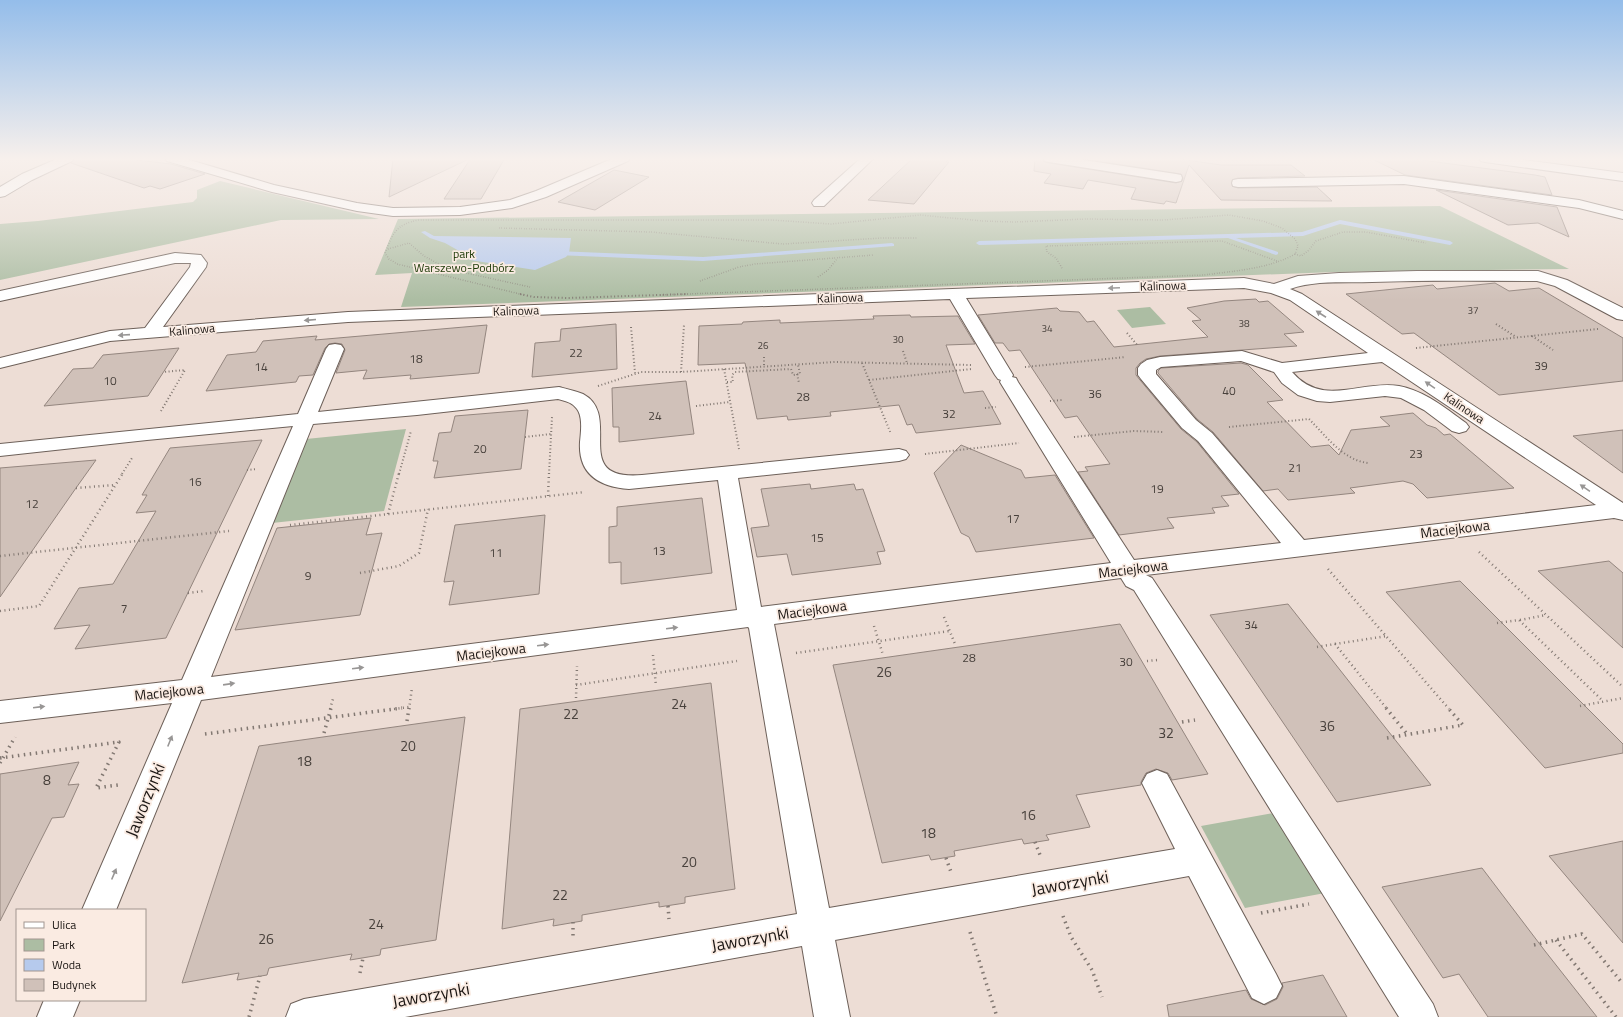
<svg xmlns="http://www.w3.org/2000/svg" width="1623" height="1017" viewBox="0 0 1623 1017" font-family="'Titillium Web',sans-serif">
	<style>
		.green { fill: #acbda3 }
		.water { fill: #b6caed }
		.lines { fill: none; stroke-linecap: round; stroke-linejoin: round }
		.stream { fill: #b6caed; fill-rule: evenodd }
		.building { fill: #d0c1b9; stroke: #94867f }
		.minor-casing { stroke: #6d6059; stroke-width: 2 }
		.path-far3 { stroke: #827872; stroke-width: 1.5; stroke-dasharray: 0.5 2; stroke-linecap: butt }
		.path-far2 { stroke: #827872; stroke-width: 2; stroke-dasharray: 1 2.5; stroke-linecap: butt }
		.path-far1 { stroke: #827872; stroke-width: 2.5; stroke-dasharray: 1 3.5; stroke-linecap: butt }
		.path { stroke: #827872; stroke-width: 3.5; stroke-dasharray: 1.5 4.5; stroke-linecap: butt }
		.minor { fill: #fff; fill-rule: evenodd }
		.oneway { fill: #989695 }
		.labels { text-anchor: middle; stroke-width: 3.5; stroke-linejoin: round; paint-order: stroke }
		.far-number-label { font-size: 10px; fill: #48413c }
		.far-park-label { font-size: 12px; fill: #1a3704; stroke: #faebe2 }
		.far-street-label { font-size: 12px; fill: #1b1613; stroke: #faebe2 }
		.number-label { font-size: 12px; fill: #48413c }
		.street-label { font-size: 14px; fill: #1b1613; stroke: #faebe2 }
		.near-number-label { font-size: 14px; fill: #48413c }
		.near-street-label { font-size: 17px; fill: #1b1613; stroke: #faebe2 }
	</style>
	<rect width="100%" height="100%" fill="#edddd5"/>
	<g class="green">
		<path d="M220,181L379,219L281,220L0,280V224L38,221L193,202L197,198V190Z"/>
		<path d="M1440,206L1569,269L1334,272L401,307L412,273L375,275L398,219Z"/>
		<path d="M1150,307L1166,324L1132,328L1117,310Z"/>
		<path d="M406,429L384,511L272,523L306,439Z"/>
		<path d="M1274,813L1325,893L1245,908L1201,826Z"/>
	</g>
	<path class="water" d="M425,231L434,236L571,238L569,253L566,257L535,270L470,260L461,252L445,243L430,238L421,232Z"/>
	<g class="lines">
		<g class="stream">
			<path d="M1340,220L1450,241L1453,243L1450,245L1340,224L1303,236L1236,238L1278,252V254L1276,255L1228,238L979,245L976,243L979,241L1302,232Z"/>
			<path d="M892,243L894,244V246L703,261L556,255L553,253L556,251L703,257Z"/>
		</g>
	</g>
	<g class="building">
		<path d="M75,158H120L171,164L205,174L160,189L150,186L144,188L71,163Z"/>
		<path d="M393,158H471L389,197Z"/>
		<path d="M471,158H505L481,199H444Z"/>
		<path d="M913,158H950L946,162H949L914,204L868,200Z"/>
		<path d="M1035,158H1042L1044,162L1049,163L1176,183L1182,181L1183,178L1181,174L1078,158H1173L1221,165H1291L1305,176L1238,178L1232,180V186L1238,188L1317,187L1332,201L1221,200L1189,165L1176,203L1166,201L1164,204L1131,199L1136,188L1088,180L1083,189L1044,183L1051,174L1034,171Z"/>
		<path d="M1370,158H1406L1535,175L1545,177L1552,195L1405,175Z"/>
		<path d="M614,170L649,177L595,210L558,202Z"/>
		<path d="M1436,190L1557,207L1569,237L1538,223L1508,225Z"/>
		<path d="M1495,283L1509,291L1539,288L1623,338V381L1499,395L1414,333L1402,334L1346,294L1433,285L1437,289Z"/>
		<path d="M1256,299L1259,302L1268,301L1304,332L1284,334L1297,346L1160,356L1146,359L1140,363L1136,368V375L1140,380L1181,429L1197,442L1239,494L1221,496L1229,506L1212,508L1215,513L1167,518L1174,528L1119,535L1078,472L1088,471L1085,467L1110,464L1077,416L1065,418L1020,350L1009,351L1003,343H995L978,315L1057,308L1060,311L1079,312L1087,322L1094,321L1114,347L1208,337L1192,321L1201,320L1187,308L1224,301Z"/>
		<path d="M910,315L911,317L958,316L975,344L946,345L964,393L983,391L1001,424L916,433L912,424L907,425L899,405L830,412L831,416L788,420L787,416L757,419L745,363L698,365L699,326L742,324L743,322L780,320V323L874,319L873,316Z"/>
		<path d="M616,324L617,369L532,377L535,343L560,341L561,329Z"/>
		<path d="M487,325L479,373L410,379L411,375L363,379L367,370L336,373L345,350L342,344L335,343L329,344L325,348L313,375L299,376L296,382L206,391L227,355L256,352L263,341L317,336L315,340Z"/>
		<path d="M179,348L148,396L44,406L73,369L93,368L103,355Z"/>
		<path d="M1241,363L1248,365L1283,400L1267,402L1311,447L1329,445L1339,455L1351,430L1390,426L1380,417L1413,413L1427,425L1436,428L1444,435L1450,434L1514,488L1427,498L1413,484L1403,481L1350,488L1355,493L1288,500L1278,489L1263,491L1213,432L1197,419L1158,373V371L1161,368Z"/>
		<path d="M686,381L694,434L619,442V427H613L612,388Z"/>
		<path d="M528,410L521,469L434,478L438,461H433L439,433L451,432L455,416Z"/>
		<path d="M1623,430V473L1573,436Z"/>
		<path d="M262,440L166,638L75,649L90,625L54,629L79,588L113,584L156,511L136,513L147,495H142L170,448Z"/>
		<path d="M961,445L1021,470L1025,478L1055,475L1094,538L976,552L969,537L961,533L934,473Z"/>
		<path d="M96,460L76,488L0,597V468Z"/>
		<path d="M810,484L811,489L854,484L856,490L863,489L885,551L877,552L881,564L792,575L787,554L757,557L751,528L769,526L761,489Z"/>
		<path d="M702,498L712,573L621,584V562L609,563V527L617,526V507Z"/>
		<path d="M545,515L539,594L449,605L454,581L444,582L455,525Z"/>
		<path d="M371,518L366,535L382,533L360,615L235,630L277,528Z"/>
		<path d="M1609,561L1623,573V648L1538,571Z"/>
		<path d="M1460,581L1623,744V753L1545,768L1386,592Z"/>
		<path d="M1288,604L1381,722L1431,785L1337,802L1210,615Z"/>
		<path d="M1120,624L1208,774L1172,780L1168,773L1156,769L1146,773L1141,782V785L1076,795L1090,827L1046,835L1049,840L1024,844L1022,839L954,851L955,856L931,860L929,855L882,863L833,665Z"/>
		<path d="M711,683L735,889L685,897V903L659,907V902L582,915V921L553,926L554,919L502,929L520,709Z"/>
		<path d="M465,717L436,940L381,949L380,955L350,960L352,954L269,968L267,975L237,980L239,973L182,983L259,746Z"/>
		<path d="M79,762L68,785L79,784L64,817L52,818L0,921V774Z"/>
		<path d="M1623,841V943L1549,856Z"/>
		<path d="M1482,868L1545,951L1597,1017H1488L1459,974L1443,978L1382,887Z"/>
		<path d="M1323,975L1347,1017H1169L1167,1005L1246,990L1251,999L1265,1005L1277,999L1283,987L1282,983Z"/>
	</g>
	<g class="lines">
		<defs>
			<g id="minor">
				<path d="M59,158H74L72,161L32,180L5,196L0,197V187L22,174Z"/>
				<path d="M165,158H183L274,185L357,203L393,208L460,207L510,200L536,191L614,158H630L628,161L546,197L512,208L460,215L393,216L357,211L272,192L167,161Z"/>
				<path d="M861,158H874L824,206H814L812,203L814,200Z"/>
				<path d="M1043,158H1070L1176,174L1181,175L1182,178L1181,181L1176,182L1049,162L1045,161Z"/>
				<path d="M1479,158H1509L1623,173V181L1485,162L1481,161Z"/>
				<path d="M1404,176L1579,200L1623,211V219L1579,208L1404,184L1238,187L1233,186L1232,183L1233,180L1238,179Z"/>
				<path d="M175,253L201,255L207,263L206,267L163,327L348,312L1244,278L1274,284L1298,276L1339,273L1417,271H1538L1567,280L1623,308V320L1617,319L1555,286L1537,281C1482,281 1427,280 1372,282C1345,283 1315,280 1290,289L1302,294L1623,503V520L1614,518L1146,575L1152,578L1433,1004L1438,1017H1399L1134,590L1126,586L1121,578L774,624L829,908L1175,849L1142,783L1147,774L1157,770L1167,774L1276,974L1282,986L1276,998L1264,1004L1252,998L1189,876L835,940L850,1017H814L802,946L405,1017H286L291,1004L304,999L797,914L749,628L748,627L201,700L116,910H82L172,703L0,723V701L182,680L293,426L147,440L0,456V444L298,414L326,349L329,345L335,344L341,345L344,349L318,412L559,387C567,389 576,391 583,394C624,416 568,481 642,475L899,449L906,451L909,455L906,459L899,461L738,478L761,607L1111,563L1000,382L1001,380L998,379L995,375L950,299L348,322L110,341L0,368V358L110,331L145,328L190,267L191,263H175L0,301V291ZM1244,288L1271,293L1290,300L1368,353L1282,363L1242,351L1160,357L1147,360L1141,364L1138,368V375L1141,379L1182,428L1198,441L1281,543L1134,560L1018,382L1016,378L1012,377L1013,375L966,298ZM1241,361L1274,372L1282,383L1298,395L1317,401L1330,402L1385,396L1401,398L1424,410L1452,431L1459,433L1466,431L1469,427L1466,423C1445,408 1425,391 1399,386C1361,380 1323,408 1292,372L1382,362L1596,505L1304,540L1212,433L1196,420L1156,374V370L1161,367ZM558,399C565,401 572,402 577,409C583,417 581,432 580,442C578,474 599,487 629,489L718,480L737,610L211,677L313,424L417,415Z"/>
				<path d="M44,1000H80L73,1017H37Z"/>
			</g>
		</defs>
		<use href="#minor" class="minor-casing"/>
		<g class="path-far3">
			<path d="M499,228L651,232L783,244L882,238H918"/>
			<path d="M388,249L409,243L424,256L448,269L530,287"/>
			<path d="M1295,254L1301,256L1309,250L1316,241L1343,232H1366L1426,243"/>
			<path d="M1062,268L1056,258L1047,252L1046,246L1222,241L1277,261"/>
			<path d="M818,277L828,270L837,259"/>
			<path d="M700,281L739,267L755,264L874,255"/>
			<path d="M524,295L397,264L389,259L385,253C393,233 396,224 419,220H772L831,224L920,215L983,221L1014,222L1086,219L1163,220L1229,215L1263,221L1282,228L1295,239L1298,246L1295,254C1269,269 1233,271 1204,275L660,295"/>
		</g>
		<g class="path-far2">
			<path d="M520,294L534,297L568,298L688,294"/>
			<path d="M1496,324L1516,337"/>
			<path d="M631,327L635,373"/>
			<path d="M1127,333L1138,346"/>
			<path d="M1532,336L1553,350"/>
			<path d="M1416,348L1598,329"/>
			<path d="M903,351L907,363"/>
			<path d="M764,357V367"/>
			<path d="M862,363L891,434"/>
			<path d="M1025,367L1126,357"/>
			<path d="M724,369L739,449"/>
			<path d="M681,372L684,325"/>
			<path d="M797,374L799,383"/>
			<path d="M869,380L972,369"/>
			<path d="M727,382H733L732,375L735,372L791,369L793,375L800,374L798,365"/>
			<path d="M598,386L641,372H681L835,362L971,365"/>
			<path d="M1050,401L1062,400"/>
			<path d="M696,406L730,402"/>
			<path d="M985,408L996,407"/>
			<path d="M161,411L185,370L163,372"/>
			<path d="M1229,427L1309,419C1326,436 1343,460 1368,463"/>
			<path d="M525,437L551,434"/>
			<path d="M1074,437L1134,431L1163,432"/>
			<path d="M925,454L1019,443"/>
			<path d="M247,470L257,469"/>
			<path d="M122,474L132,458"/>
			<path d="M399,474L411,431"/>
			<path d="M549,474L552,417"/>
		</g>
		<g class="path-far1">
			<path d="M76,488L115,485"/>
			<path d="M548,496L549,473"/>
			<path d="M388,514L399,473"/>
			<path d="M290,525L585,492"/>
			<path d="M1479,552L1623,687"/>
			<path d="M0,556L229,531"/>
			<path d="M1328,569L1449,709"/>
			<path d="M360,573L399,566L419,553L428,509"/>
			<path d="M188,593L204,591"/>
			<path d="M0,611L39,606L123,473"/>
			<path d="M944,617L955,644"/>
			<path d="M1520,620L1546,615"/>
			<path d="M1497,623L1519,620L1603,701"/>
			<path d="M874,626L883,655"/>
			<path d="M1335,644L1387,636"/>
			<path d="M1317,647L1335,644L1387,709"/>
			<path d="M796,653L950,631"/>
			<path d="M653,655L656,686"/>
			<path d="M1147,661L1158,660"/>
			<path d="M576,685L737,661"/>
			<path d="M576,698L577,666"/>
			<path d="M1580,706L1623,698"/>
			<path d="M330,709L333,699"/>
			<path d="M394,709L409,707"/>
			<path d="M409,709L412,688"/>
		</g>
		<g class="path">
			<path d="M1386,708L1407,734"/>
			<path d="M407,721L409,708"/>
			<path d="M1182,722L1195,720"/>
			<path d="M324,733L331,708"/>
			<path d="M205,734L402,708"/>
			<path d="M1387,738L1463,725L1448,708"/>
			<path d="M0,758L119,742L96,788L118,785"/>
			<path d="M0,763L15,737"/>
			<path d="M1035,842L1040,855"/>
			<path d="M946,858L951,872"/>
			<path d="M668,906L669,919"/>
			<path d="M1261,913L1309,904"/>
			<path d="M1063,916L1071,937L1092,970L1102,997"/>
			<path d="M573,922V936"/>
			<path d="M970,932L997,1017"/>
			<path d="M1556,940L1616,1017"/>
			<path d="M1534,945L1582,934L1623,984"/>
			<path d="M360,973L363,958"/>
			<path d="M249,1017L260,976"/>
		</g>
		<use href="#minor" class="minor"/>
	</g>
	<defs><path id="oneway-solid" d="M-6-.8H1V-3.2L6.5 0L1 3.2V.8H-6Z"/></defs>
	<g class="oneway">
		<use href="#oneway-solid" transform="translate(1114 288) rotate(178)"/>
		<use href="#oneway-solid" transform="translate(1321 314) rotate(-147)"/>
		<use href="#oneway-solid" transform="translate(310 320) rotate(175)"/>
		<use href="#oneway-solid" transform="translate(124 335) rotate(176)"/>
		<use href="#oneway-solid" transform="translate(1430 385) rotate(-146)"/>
		<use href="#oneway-solid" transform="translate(1585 488) rotate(-146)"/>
		<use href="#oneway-solid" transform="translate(672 628) rotate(-7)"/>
		<use href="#oneway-solid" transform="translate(543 645) rotate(-7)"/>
		<use href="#oneway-solid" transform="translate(358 668) rotate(-7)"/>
		<use href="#oneway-solid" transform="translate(229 684) rotate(-8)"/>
		<use href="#oneway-solid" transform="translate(39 707) rotate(-7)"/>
		<use href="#oneway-solid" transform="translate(170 741) rotate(-68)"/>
		<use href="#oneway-solid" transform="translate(114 874) rotate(-67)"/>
	</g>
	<linearGradient id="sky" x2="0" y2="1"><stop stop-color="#94bdea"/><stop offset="0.53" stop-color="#f7f0ec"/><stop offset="1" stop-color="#f7f0ec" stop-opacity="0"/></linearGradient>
	<rect width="1623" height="300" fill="url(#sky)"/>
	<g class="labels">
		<g class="far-number-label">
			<text x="1473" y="314">37</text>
			<text x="1244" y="327">38</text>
			<text x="1047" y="332">34</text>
			<text x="898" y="343">30</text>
			<text x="763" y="349">26</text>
		</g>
		<g class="far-park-label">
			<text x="464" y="258">park<tspan x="464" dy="14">Warszewo-Podbórz</tspan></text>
		</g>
		<g class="far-street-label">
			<text transform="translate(1163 286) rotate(-2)" y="4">Kalinowa</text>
			<text transform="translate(840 298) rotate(-2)" y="4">Kalinowa</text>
			<text transform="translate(516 311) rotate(-2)" y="4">Kalinowa</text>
			<text transform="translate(192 330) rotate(-5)" y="4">Kalinowa</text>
			<text transform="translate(1464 408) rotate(34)" y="4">Kalinowa</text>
		</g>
		<g class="number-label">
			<text x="576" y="357">22</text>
			<text x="416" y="363">18</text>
			<text x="1541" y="370">39</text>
			<text x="261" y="371">14</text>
			<text x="110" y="385">10</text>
			<text x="1229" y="395">40</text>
			<text x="1095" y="398">36</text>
			<text x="803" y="401">28</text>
			<text x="949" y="418">32</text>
			<text x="655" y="420">24</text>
			<text x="480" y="453">20</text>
			<text x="1416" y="458">23</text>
			<text x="1295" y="472">21</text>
			<text x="195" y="486">16</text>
			<text x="1157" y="493">19</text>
			<text x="32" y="508">12</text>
			<text x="1013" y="523">17</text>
			<text x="817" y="542">15</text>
			<text x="659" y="555">13</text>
			<text x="496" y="557">11</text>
			<text x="308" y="580">9</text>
			<text x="124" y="613">7</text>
			<text x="1251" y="629">34</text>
			<text x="969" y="662">28</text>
			<text x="1126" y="666">30</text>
		</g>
		<g class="street-label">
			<text transform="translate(1455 529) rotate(-7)" y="5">Maciejkowa</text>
			<text transform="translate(1133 569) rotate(-7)" y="5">Maciejkowa</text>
			<text transform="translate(812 610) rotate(-8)" y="5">Maciejkowa</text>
			<text transform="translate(491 652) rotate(-7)" y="5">Maciejkowa</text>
			<text transform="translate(169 692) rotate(-6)" y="5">Maciejkowa</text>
		</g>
		<g class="near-number-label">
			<text x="884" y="677">26</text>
			<text x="679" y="709">24</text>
			<text x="571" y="719">22</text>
			<text x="1327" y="731">36</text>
			<text x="1166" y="738">32</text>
			<text x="408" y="751">20</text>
			<text x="304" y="766">18</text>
			<text x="47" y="785">8</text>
			<text x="1028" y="820">16</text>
			<text x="928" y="838">18</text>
			<text x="689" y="867">20</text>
			<text x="560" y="900">22</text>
			<text x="376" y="929">24</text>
			<text x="266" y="944">26</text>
		</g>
		<g class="near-street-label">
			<text transform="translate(145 800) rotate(-68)" y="6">Jaworzynki</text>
			<text transform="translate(1070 883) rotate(-10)" y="6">Jaworzynki</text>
			<text transform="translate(750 939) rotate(-10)" y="6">Jaworzynki</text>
			<text transform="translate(431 995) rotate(-10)" y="6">Jaworzynki</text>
		</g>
	</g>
	<rect x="16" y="909" width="130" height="92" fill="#faebe2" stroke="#a1968f"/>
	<rect x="24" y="922" width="20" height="6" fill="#ffffff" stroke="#a1968f"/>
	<text x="52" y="929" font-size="12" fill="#1b1613">Ulica</text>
	<rect x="24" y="939" width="20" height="12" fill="#acbda3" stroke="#a1968f"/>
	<text x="52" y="949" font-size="12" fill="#1b1613">Park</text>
	<rect x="24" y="959" width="20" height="12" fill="#b6caed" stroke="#a1968f"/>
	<text x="52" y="969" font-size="12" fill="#1b1613">Woda</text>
	<rect x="24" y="979" width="20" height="12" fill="#d0c1b9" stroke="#a1968f"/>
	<text x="52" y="989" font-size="12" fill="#1b1613">Budynek</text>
</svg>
